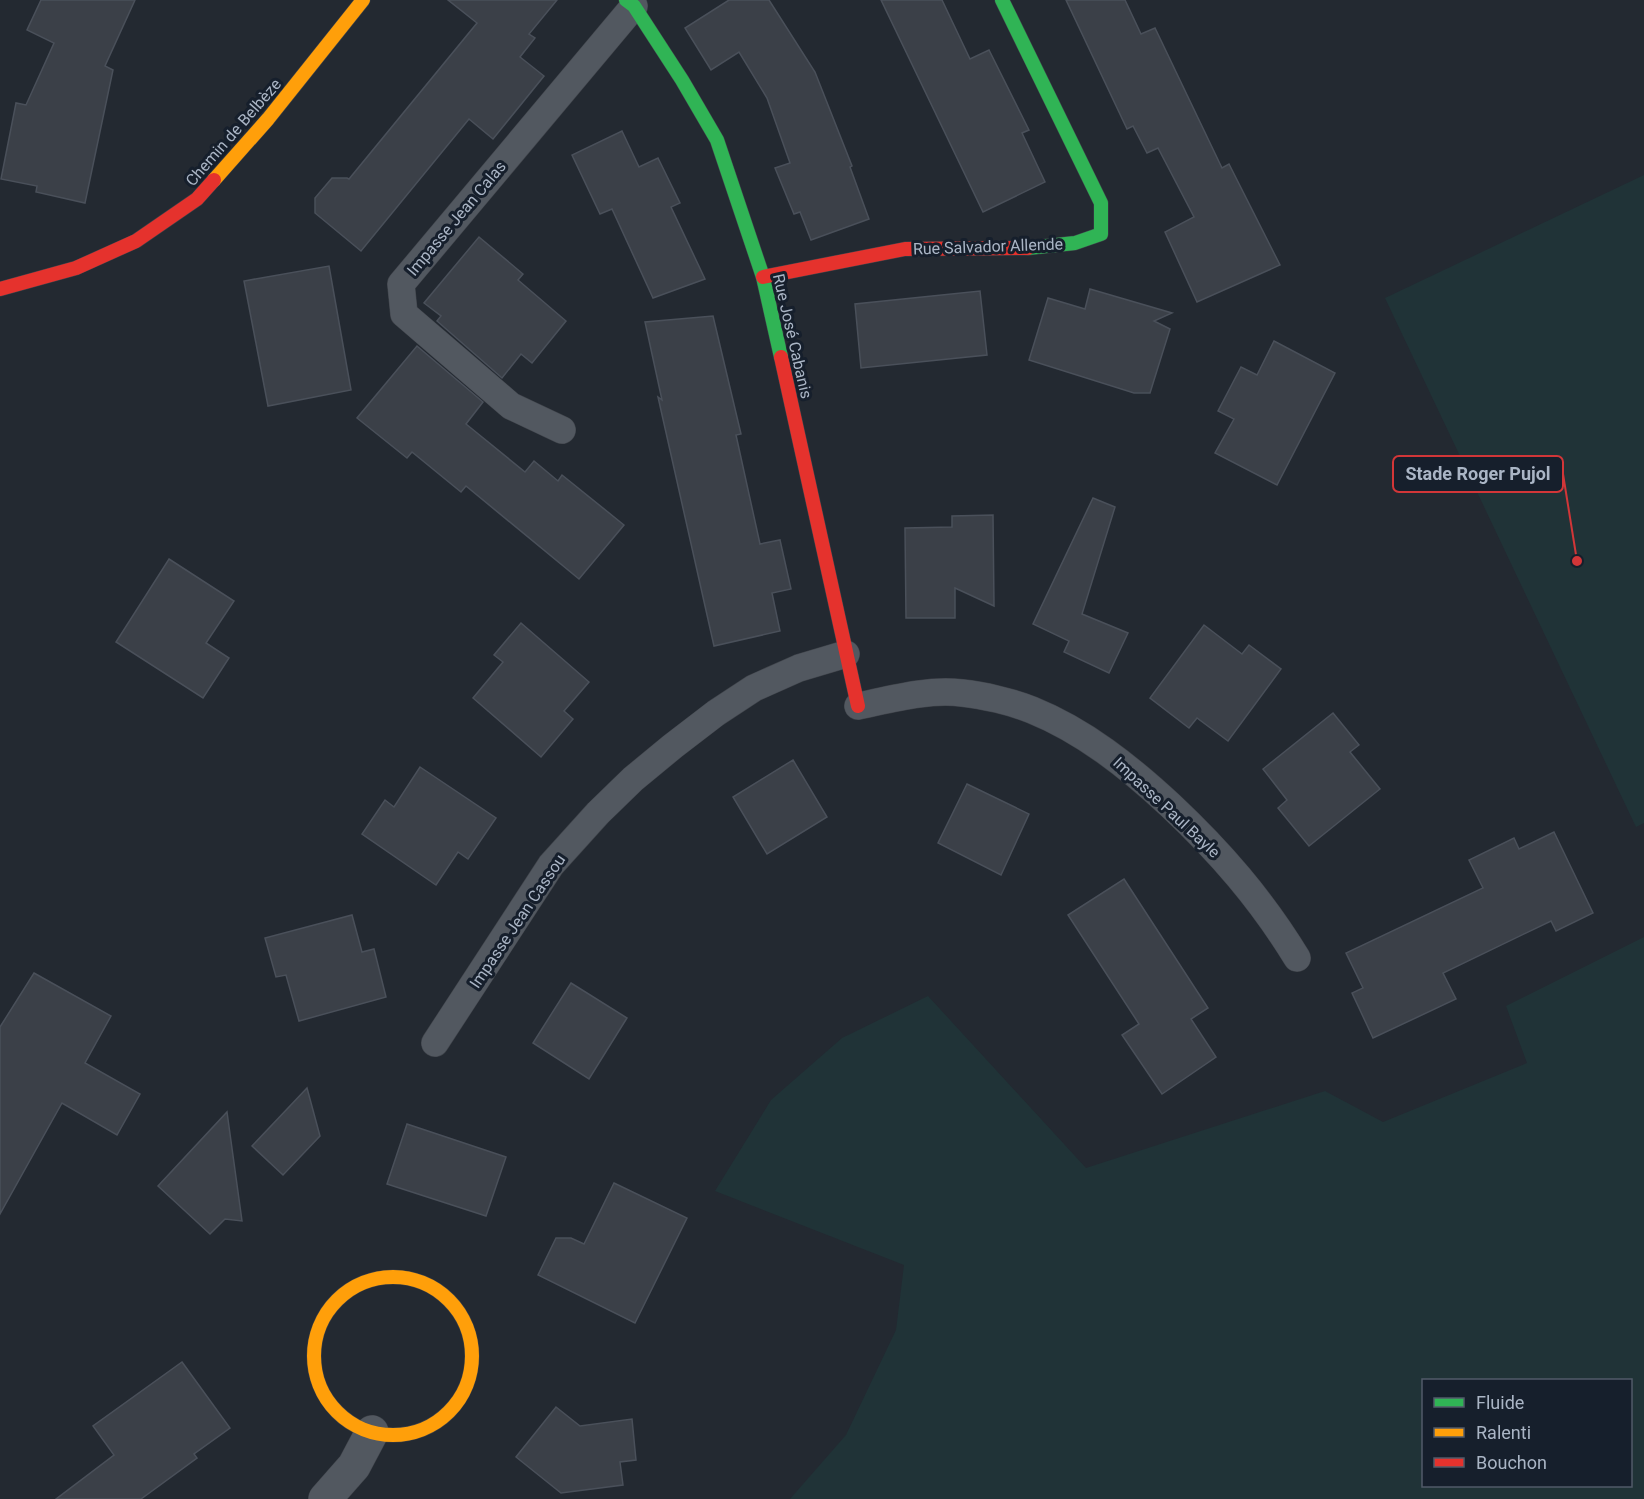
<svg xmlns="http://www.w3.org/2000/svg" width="1644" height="1499" viewBox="0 0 1644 1499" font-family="Roboto,sans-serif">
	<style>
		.green { fill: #203337; fill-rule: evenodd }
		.building { fill: #3b4048; stroke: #4a505a; stroke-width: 1.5 }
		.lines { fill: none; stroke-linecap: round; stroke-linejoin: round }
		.lane-casing { stroke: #3f434a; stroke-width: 28 }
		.street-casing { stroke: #3f434a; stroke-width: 34 }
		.fast-casing { stroke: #3f434a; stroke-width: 15 }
		.slow-casing { stroke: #3f434a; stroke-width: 15 }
		.jam-casing { stroke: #3f434a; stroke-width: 15 }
		.lane { stroke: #525860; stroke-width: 27 }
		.street { stroke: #525860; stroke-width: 33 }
		.fast { stroke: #30b455; stroke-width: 14 }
		.slow { stroke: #ff9f0a; stroke-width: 14 }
		.jam { stroke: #e5322d; stroke-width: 14 }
		.labels { text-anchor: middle; stroke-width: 6; stroke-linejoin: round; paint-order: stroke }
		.street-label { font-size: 16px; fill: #aab5c5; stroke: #161f2c }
		.leader { fill: none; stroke: #d23638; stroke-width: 2 }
		.callout-dot { fill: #d23638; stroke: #161f2c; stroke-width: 2 }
		.callout { fill: #161f2c; stroke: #d23638; stroke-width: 2 }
		.callout-label { font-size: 18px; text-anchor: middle; font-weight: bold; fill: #aab5c5 }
	</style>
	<rect width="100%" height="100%" fill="#232931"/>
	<g class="green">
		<path d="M1644,175V823L1636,827L1385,298Z"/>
		<path d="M1644,937V1499H790L846,1435L896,1330L904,1265L715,1191L771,1100L842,1038L928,996L1086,1168L1325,1091L1383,1122L1527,1063L1506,1006ZM1424,1380H1630V1486H1424Z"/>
	</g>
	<g class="building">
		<path d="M41,0H135L105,66L113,70L85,203L36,192L37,186L1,179L16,103L26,105L54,43L27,30Z"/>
		<path d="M448,0H557L529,34L535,38L520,57L544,76L493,139L469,119L361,251L315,213V198L332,178H347L349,179L477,23Z"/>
		<path d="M729,0H769L815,72L852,166L850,167L869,219L811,240L800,212L794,214L775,168L790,163L767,98L739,52L711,70L685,28Z"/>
		<path d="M881,0H942L970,59L989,50L1029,130L1022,133L1045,182L983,212Z"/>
		<path d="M1066,0H1125L1141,34L1155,28L1222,168L1229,164L1280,265L1197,302L1165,232L1194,217L1158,148L1147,153L1133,126L1127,129Z"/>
		<path d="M622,131L639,167L658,158L680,203L671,207L705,279L653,298L612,209L600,214L572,155Z"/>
		<path d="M479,237L523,274L518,280L566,321L532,363L521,354L502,378L437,321L441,316L424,303Z"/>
		<path d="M329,266L351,390L268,406L244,281Z"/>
		<path d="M1090,289L1172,313L1154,321L1170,329L1150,393H1134L1029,360L1048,298L1085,309Z"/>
		<path d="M980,291L987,355L861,368L855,304Z"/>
		<path d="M713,316L741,434L736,435L760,544L780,540L791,589L772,593L780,631L714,646L658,397L662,400L645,322Z"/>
		<path d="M1274,341L1335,373L1277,485L1215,453L1234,419L1218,411L1241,367L1257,375Z"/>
		<path d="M417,346L483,402L466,424L525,472L534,461L558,481L562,475L624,525L579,579L466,486L461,492L412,452L407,458L357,418Z"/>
		<path d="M1093,498L1115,507L1082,614L1128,633L1109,673L1064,652L1069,641L1033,624Z"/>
		<path d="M993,515L994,606L955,588V618H906L905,528L952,527V516Z"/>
		<path d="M169,559L234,601L206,643L229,658L203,698L116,642Z"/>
		<path d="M521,623L589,682L564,711L573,719L541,757L473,698L503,662L494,655Z"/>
		<path d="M1204,625L1242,654L1249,645L1281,669L1228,741L1197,718L1189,728L1150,698Z"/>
		<path d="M1333,713L1359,745L1350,752L1380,789L1309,846L1278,808L1287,800L1263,769Z"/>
		<path d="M793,760L827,817L767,854L733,797Z"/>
		<path d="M420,767L496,818L468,859L458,852L436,885L362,834L385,800L394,807Z"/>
		<path d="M967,784L1029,814L1001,875L938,843Z"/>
		<path d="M1554,832L1593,913L1556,931L1551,921L1443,973L1456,999L1373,1038L1352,993L1363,988L1346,953L1483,888L1469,860L1514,838L1519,849Z"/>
		<path d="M1124,879L1208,1008L1191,1019L1216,1057L1162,1094L1122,1035L1139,1024L1068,915Z"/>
		<path d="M352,915L362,952L374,949L386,997L299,1021L286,975L276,977L265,938Z"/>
		<path d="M34,973L111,1016L85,1063L140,1094L117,1135L62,1103L0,1214V1027Z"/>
		<path d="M571,983L627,1018L589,1079L533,1043Z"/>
		<path d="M307,1088L320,1136L283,1175L252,1146Z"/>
		<path d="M227,1112L242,1221L225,1219L210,1234L158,1186Z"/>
		<path d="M407,1124L506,1157L486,1216L387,1184Z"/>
		<path d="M614,1183L687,1218L635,1323L538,1275L556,1238H571L584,1244Z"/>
		<path d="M182,1362L230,1428L194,1454L197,1458L141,1499H56L114,1455L93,1426Z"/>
		<path d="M556,1407L580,1426L632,1419L636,1460L620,1462L623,1485L561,1493L516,1457Z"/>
	</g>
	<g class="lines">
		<defs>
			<g id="lane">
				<path d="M562,430L511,406L404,314L401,284L634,6"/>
				<path d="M858,706C892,699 927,689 962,693C983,695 1012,702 1032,710C1084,731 1129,767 1170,805C1220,852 1261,899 1297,958"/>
				<path d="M435,1043L551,865L598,813L633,779L673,746L716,713L754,688L799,668L846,654"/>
			</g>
			<path id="street" d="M325,1499L354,1466L372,1432"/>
			<g id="fast">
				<path d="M626,0L634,6L682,80L717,140L763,277L781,357"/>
				<path d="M1002,0L1101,203V234L1075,243L1028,248"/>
			</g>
			<g id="slow">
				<path d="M214,180L268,119L363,0"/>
				<circle cx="393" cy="1356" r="79"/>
			</g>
			<g id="jam">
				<path d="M763,277L905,249L1028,248"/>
				<path d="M0,289L76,268L136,241L197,199L214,180"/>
				<path d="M781,357L858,706"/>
			</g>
		</defs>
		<use href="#lane" class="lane-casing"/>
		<use href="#street" class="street-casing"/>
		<use href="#fast" class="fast-casing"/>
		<use href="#slow" class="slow-casing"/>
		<use href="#jam" class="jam-casing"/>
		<use href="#lane" class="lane"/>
		<use href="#street" class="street"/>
		<use href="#fast" class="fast"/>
		<use href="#slow" class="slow"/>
		<use href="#jam" class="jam"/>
	</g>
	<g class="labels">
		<g class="street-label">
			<text transform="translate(233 132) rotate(-49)" y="6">Chemin de Belbèze</text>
			<text transform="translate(456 218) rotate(-50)" y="6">Impasse Jean Calas</text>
			<text transform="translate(988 246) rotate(-2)" y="6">Rue Salvador Allende</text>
			<text transform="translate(793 336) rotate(77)" y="6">Rue José Cabanis</text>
			<text transform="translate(1167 807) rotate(43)" y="6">Impasse Paul Bayle</text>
			<text transform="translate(517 921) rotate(-56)" y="6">Impasse Jean Cassou</text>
		</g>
	</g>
	<path class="leader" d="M1577 561L1563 474"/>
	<circle class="callout-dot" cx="1577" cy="561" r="6"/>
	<rect class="callout" x="1393" y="456" width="170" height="36" rx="6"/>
	<g class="callout-label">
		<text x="1478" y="480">Stade Roger Pujol</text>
	</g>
	<rect x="1422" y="1379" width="210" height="108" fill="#161f2c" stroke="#515b69" stroke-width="1.5"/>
	<rect x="1434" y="1398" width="30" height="9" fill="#30b455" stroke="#515b69" stroke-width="1.5"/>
	<text x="1476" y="1409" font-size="18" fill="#aab5c5">Fluide</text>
	<rect x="1434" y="1428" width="30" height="9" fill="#ff9f0a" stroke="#515b69" stroke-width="1.5"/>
	<text x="1476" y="1439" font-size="18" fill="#aab5c5">Ralenti</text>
	<rect x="1434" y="1458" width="30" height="9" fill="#e5322d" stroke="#515b69" stroke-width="1.5"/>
	<text x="1476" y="1469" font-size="18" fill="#aab5c5">Bouchon</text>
</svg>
